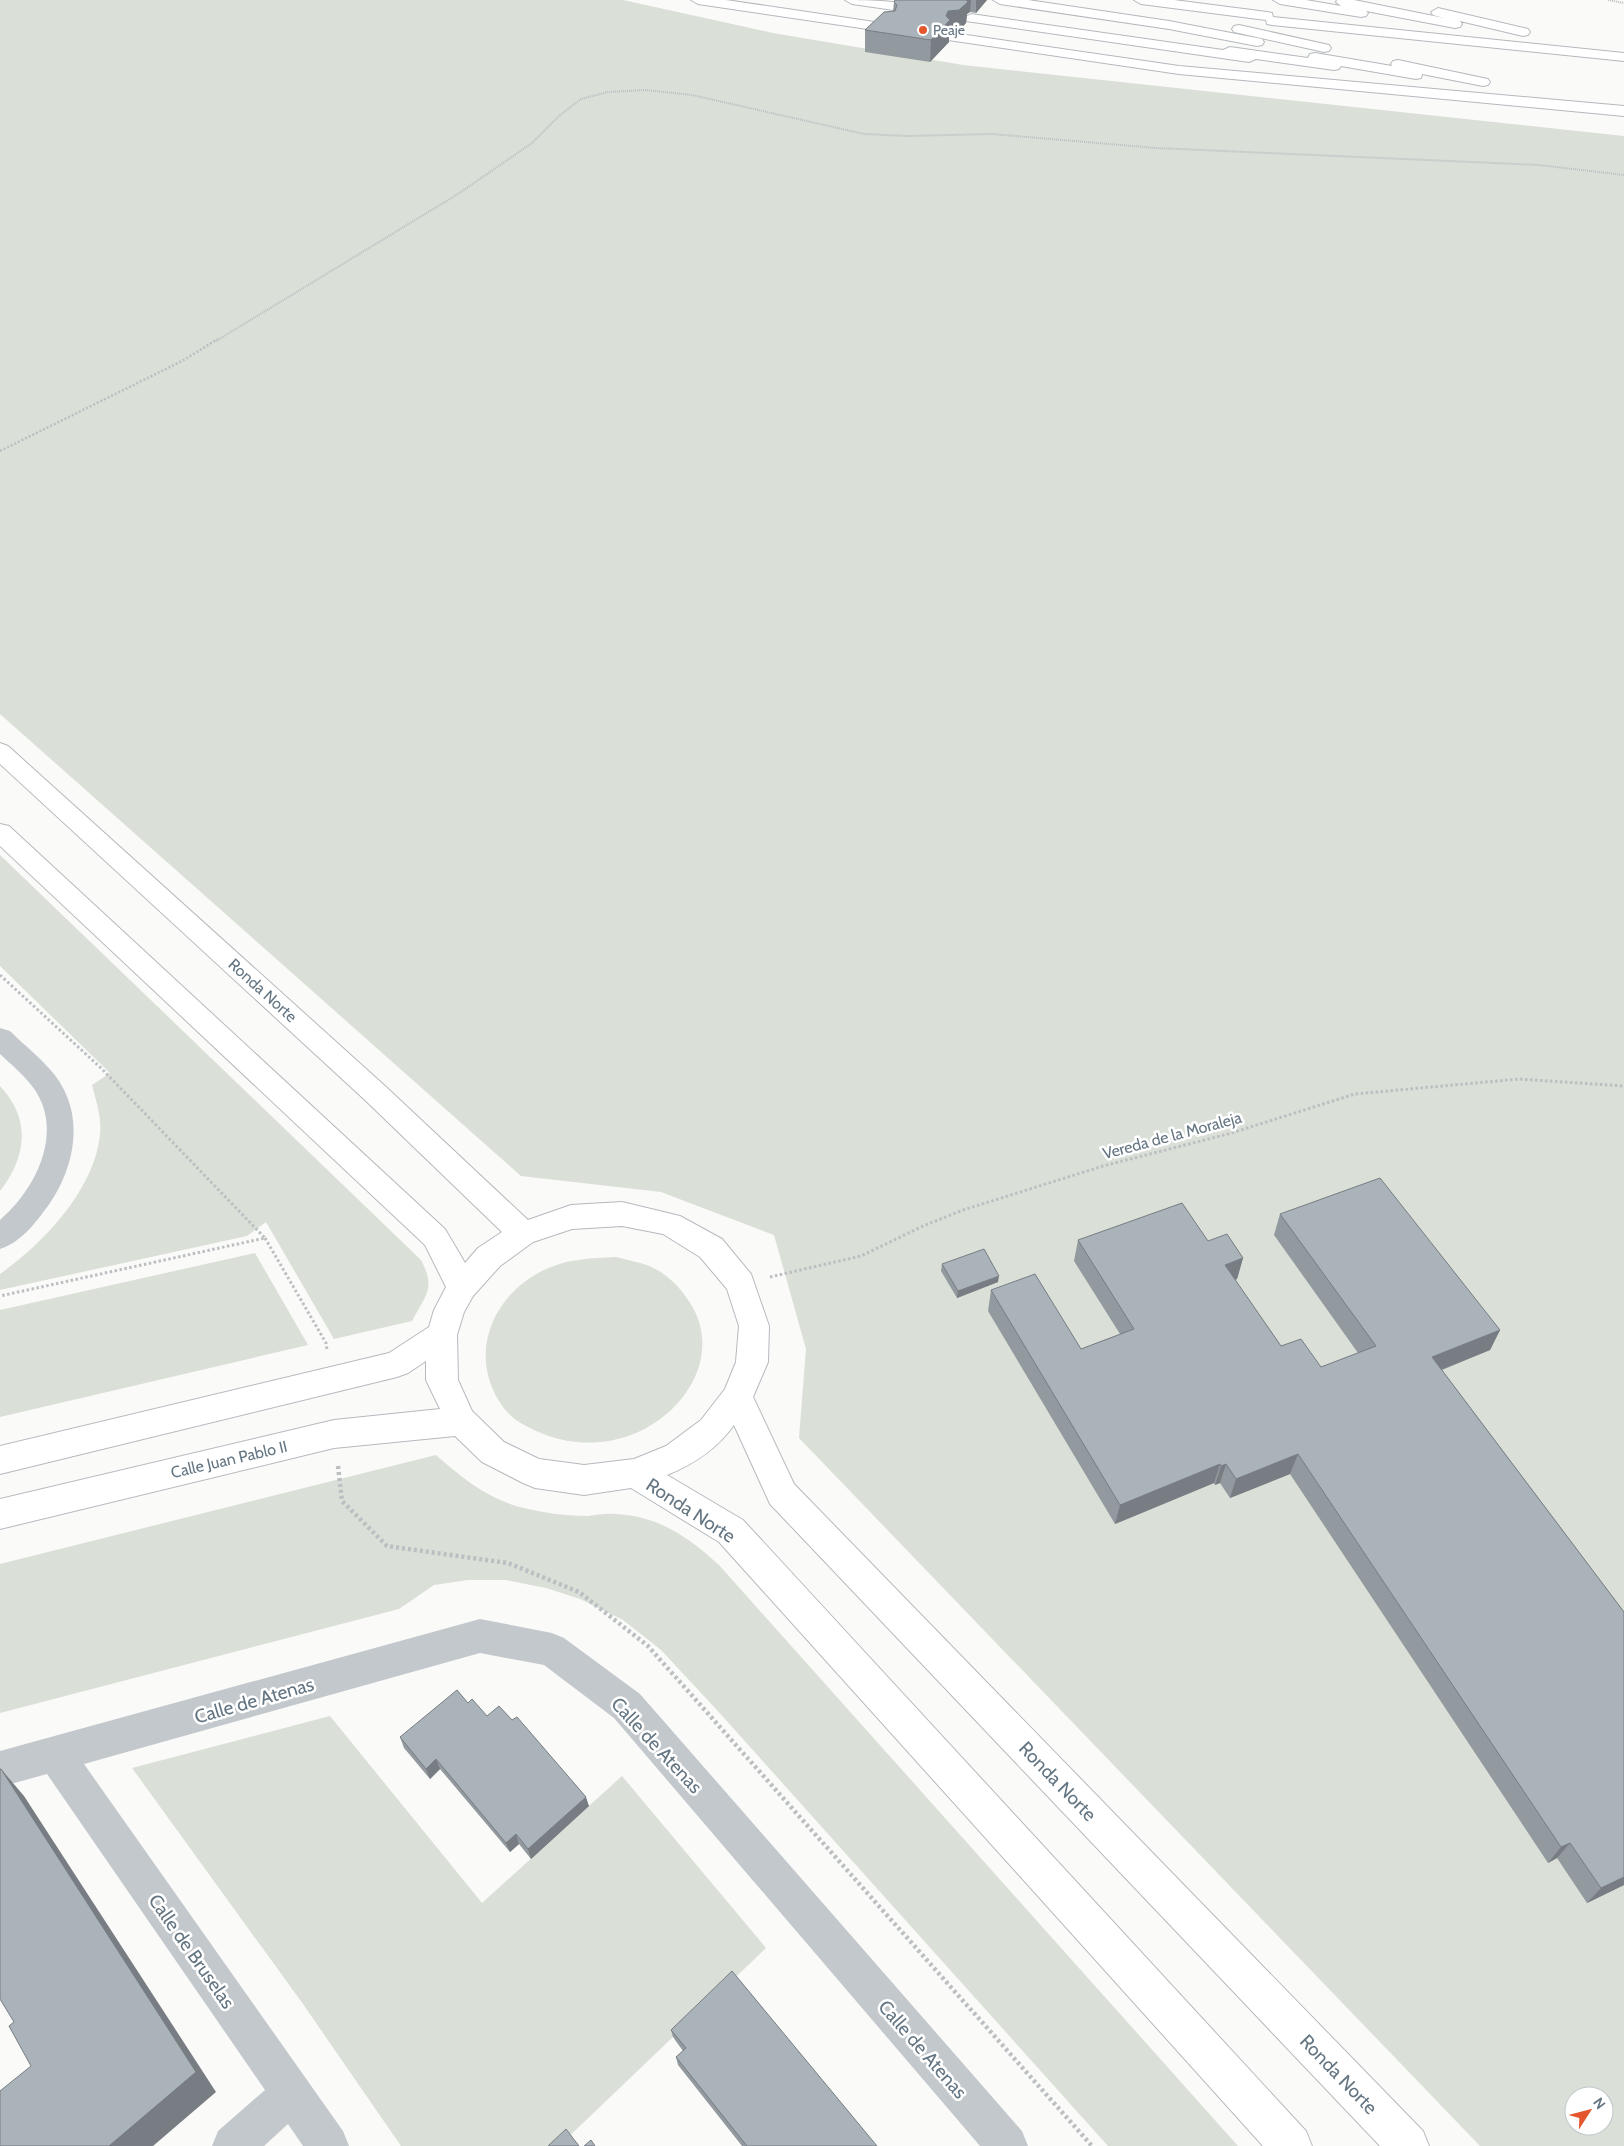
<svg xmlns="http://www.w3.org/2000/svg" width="1624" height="2146" viewBox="0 0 1624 2146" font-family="Cabin,sans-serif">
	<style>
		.green { fill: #dadfd7; fill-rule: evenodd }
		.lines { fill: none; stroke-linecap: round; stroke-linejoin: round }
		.highway-tunnel { stroke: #d5d9db; stroke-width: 16; stroke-dasharray: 16 8; stroke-linecap: butt }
		.major-casing { stroke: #b5babe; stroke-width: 2 }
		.highway-casing { stroke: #b4b9bd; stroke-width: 2 }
		.path-far3 { stroke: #bbbfc2; stroke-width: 2; stroke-dasharray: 1 1; stroke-linecap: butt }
		.path-far2 { stroke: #bbbfc2; stroke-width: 2.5; stroke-dasharray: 2 2; stroke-linecap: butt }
		.path-far1 { stroke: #bbbfc2; stroke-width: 3; stroke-dasharray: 2.5 2.5; stroke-linecap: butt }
		.path { stroke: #bbbfc2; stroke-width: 4.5; stroke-dasharray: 3 3; stroke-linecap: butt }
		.minor { fill: #c3c8cc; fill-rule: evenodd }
		.major { fill: #fff; fill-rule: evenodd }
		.highway { fill: #fff; fill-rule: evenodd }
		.wall { fill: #929a9f }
		.shaded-wall { fill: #777d82 }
		.building { fill: #aab3b9; stroke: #777d82 }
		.poi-dot { fill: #e4572e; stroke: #fff; stroke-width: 2 }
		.labels { text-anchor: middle; stroke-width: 5; stroke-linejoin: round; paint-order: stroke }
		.far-poi-label { font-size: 14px; fill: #657683; stroke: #fff; text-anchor: start }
		.street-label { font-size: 16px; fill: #657683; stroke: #fff }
		.near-street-label { font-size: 19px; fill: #657683; stroke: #fff }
	</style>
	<rect width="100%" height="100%" fill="#fafaf8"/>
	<g class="green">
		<path d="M0,0H623L773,33L963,65L1624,136V2146H1480L799,1438L806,1349L774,1235L661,1192L521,1176L0,714ZM1574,2096H1604V2126H1574Z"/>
		<path d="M0,855L421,1260C436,1289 426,1294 412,1321L334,1339L266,1222L247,1236L0,1290V1274C43,1244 95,1189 100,1134C102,1118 96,1101 92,1085L110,1073L0,966Z"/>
		<path d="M0,1086C31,1119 27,1156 0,1191Z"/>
		<path d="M255,1253L308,1345L0,1417V1310Z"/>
		<path d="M616,1257C627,1260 639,1262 649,1266C664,1272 677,1284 686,1297C726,1350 687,1414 631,1435C605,1445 572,1445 546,1435C531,1429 513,1421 503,1407C466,1356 492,1294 546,1269C568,1259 592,1258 616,1257Z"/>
		<path d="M436,1455C462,1478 489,1500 524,1508C544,1513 567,1516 588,1516C597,1515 606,1513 615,1514C659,1516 688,1537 719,1565L1238,2146H1108L716,1709L661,1650L623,1620L580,1599L546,1588L506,1580H468L434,1585L399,1609L0,1713V1564Z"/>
		<path d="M330,1716L482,1903L622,1776L766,1948L559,2146H401L303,2004L132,1768Z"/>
	</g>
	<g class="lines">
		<path class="highway-tunnel" d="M916,27L957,33"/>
		<defs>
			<path id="major" d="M0,743L8,746L385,1086L528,1220L571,1205L622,1202L680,1216L722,1239L751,1274L769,1326L768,1362L753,1397L794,1484L1423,2131L1429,2146H1380L770,1504L734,1425C717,1449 694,1464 667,1475L743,1520L1306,2131L1312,2146H1263L719,1542L631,1488L584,1495L535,1488L523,1483L482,1462L455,1436L334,1448L0,1529V1499L334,1420L440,1409L426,1380V1361L408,1373L397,1377L0,1474V1446L389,1353L429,1327L434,1310L446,1287L425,1245L0,846V824L9,826L445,1229L465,1263L478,1248L502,1232L365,1100L0,764ZM622,1226L663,1234L700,1257L727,1289L739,1326L736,1362L725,1389L701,1420L666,1446L634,1459L584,1465L539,1459L504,1442L472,1411L458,1380L457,1335L464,1312L473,1296L500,1266L533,1242L572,1229Z"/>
			<g id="highway">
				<path d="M691,0H726L888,24L893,25L895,28L893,31L888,32L698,4Z"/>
				<path d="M845,0C859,0 906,0 915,8L908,12L852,4Z"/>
				<path d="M993,0H1028L1169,21L1257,38L1262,39L1264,42L1262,45L1257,46L1169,29L1000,4Z"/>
				<path d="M1134,0H1174L1267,12L1272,13L1273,17L1624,53V61L1272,25L1267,24L1266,20L1141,4Z"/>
				<path d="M1273,0H1306L1341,6L1336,2L1337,0H1354L1444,18L1433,15L1431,12L1438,8L1528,29L1530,32L1528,35L1523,36L1460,21L1462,24L1460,27L1455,28L1366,11L1368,13L1366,16L1361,17L1280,4Z"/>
				<path d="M971,14L1223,50L1230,47L1308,58L1310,54L1315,53L1392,66L1391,64L1393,61L1398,60L1483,78L1488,79L1490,82L1488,85L1483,86L1422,74L1421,78L1416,79L1341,66L1339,69L1334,70L1256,59L1249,62L966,21L964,18Z"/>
				<path d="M1239,25L1329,45L1331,48L1329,51L1324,52L1234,32L1232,29L1234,26Z"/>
				<path d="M953,33L1179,66L1624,106V116L1179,74L948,40L946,37L948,34Z"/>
			</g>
		</defs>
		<use href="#major" class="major-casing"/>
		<use href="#highway" class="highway-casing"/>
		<g class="path-far3">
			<path d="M1608,0L1624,3"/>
			<path d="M216,341L458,194L532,143L559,116L581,99L608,92L645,90L692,95L864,134L907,136L992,134L1156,148L1539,165L1624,175"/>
		</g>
		<path class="path-far2" d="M0,451L182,361L218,339"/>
		<g class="path-far1">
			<path d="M0,975L101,1068L265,1238L0,1296"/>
			<path d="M265,1238L326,1343L327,1350"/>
			<path d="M770,1277L861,1256L923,1226L963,1210L1103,1166L1228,1134L1355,1094L1519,1079L1624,1086"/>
		</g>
		<path class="path" d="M338,1466L342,1501L387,1546L508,1563L579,1592L648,1646L1092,2146"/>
		<g class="minor">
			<path d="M0,1028L10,1031C24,1045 41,1058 54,1074C85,1113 76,1165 50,1203C37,1221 22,1242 0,1249V1220C35,1190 64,1134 35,1090C26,1077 12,1065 0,1054Z"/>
			<path d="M480,1619L552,1633L564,1638L640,1694L1022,2131L1028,2146H980L614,1718L544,1665L480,1653L84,1764L343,2131L349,2146H303L288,2124L264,2146H212L218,2131L265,2090L47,1774L0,1787V1751Z"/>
		</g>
		<use href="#major" class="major"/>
		<use href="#highway" class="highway"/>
	</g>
	<g class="wall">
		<path d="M895,0H987L976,13L970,12L967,14L966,23L958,32L949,33V42L930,62L865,52V30L893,11L894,2Z"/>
		<path d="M1280,1214L1500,1330L1490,1350L1442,1370L1624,1612V1885L1587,1903L1557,1858L1548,1863L1290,1474L1230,1498L1220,1483L1215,1485L1214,1483L1115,1524L988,1311L991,1290L1081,1349L1120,1334L1074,1261L1078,1240L1243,1258L1237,1279L1235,1280L1281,1346L1321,1367L1358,1353L1274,1235Z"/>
		<path d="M942,1264L998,1282L957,1298L941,1271Z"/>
		<path d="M468,1703L487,1716L589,1806L531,1859L519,1844L510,1852L440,1769L430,1779L404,1748L400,1737Z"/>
		<path d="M671,2030L877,2146H742L678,2065L676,2057L683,2051L673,2037Z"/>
	</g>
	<g class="shaded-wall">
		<path d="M964,0H971L970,12L967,14L966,23L958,32L949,33V42L930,62L931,40L946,16L948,11Z"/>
		<path d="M976,0H987L976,13Z"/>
		<path d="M1243,1258L1237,1279L1219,1286L1225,1265Z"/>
		<path d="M999,1276L998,1282L957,1298L958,1291Z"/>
		<path d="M1500,1330L1490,1350L1423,1377L1432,1357Z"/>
		<path d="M1298,1454L1290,1474L1230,1498L1236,1479Z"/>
		<path d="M1220,1464L1214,1483L1115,1524L1120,1505Z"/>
		<path d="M1226,1464L1220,1483L1215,1485L1221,1466Z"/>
		<path d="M436,1759L440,1769L430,1779L426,1769Z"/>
		<path d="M1,1769L24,1796L216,2092L153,2146H109Z"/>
		<path d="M586,1797L589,1806L531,1859L528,1849Z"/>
		<path d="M516,1834L519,1844L510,1852L506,1843Z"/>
		<path d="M1570,1843L1557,1858L1548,1863L1561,1847Z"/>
		<path d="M1624,1877V1885L1587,1903L1601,1888Z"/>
	</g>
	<g class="building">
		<path d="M895,0H966L968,2L959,10L948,11L946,16L950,20L931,40L865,30L884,12L895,11L897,5L894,2Z"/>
		<path d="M1380,1178L1500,1330L1432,1357L1624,1612V1877L1601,1888L1570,1843L1561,1847L1298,1454L1236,1479L1226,1464L1221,1466L1220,1464L1120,1505L991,1290L1035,1274L1081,1349L1134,1329L1078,1240L1182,1203L1208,1241L1227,1234L1243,1258L1225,1265L1281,1346L1301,1339L1321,1367L1376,1346L1280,1214Z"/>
		<path d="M984,1249L999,1276L958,1291L942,1264Z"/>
		<path d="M457,1690L468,1703L472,1699L487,1716L499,1706L512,1720L517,1717L586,1797L528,1849L516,1834L506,1843L436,1759L426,1769L400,1737Z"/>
		<path d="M0,1769H1L196,2072L109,2146H0V2091L31,2066L9,2026L14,2022L0,1999Z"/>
		<path d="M732,1971L877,2146H747L676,2057L686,2048L671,2030Z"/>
		<path d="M566,2129L579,2146H548Z"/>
		<path d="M591,2140L595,2146H584Z"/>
	</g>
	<circle class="poi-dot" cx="923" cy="30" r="5"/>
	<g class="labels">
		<g class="far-poi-label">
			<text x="933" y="35">Peaje</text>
		</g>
		<g class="street-label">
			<text transform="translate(263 990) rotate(42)" y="6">Ronda Norte</text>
			<text transform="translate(1172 1135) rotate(-15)" y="6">Vereda de la Moraleja</text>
			<text transform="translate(229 1459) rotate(-13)" y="6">Calle Juan Pablo II</text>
		</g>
		<g class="near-street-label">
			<text transform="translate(691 1510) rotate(33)" y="7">Ronda Norte</text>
			<text transform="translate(254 1700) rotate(-16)" y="7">Calle de Atenas</text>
			<text transform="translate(657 1745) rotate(47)" y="7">Calle de Atenas</text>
			<text transform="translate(1058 1781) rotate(46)" y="7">Ronda Norte</text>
			<text transform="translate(192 1951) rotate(55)" y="7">Calle de Bruselas</text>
			<text transform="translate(923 2049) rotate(49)" y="7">Calle de Atenas</text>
			<text transform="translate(1339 2074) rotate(46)" y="7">Ronda Norte</text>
		</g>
	</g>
	<g transform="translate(1589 2111) rotate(54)"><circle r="24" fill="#ffffff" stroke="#c1c8cd"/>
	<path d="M0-4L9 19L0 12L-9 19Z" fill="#e4572e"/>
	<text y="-8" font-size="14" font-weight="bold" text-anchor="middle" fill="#657683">N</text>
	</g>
</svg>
